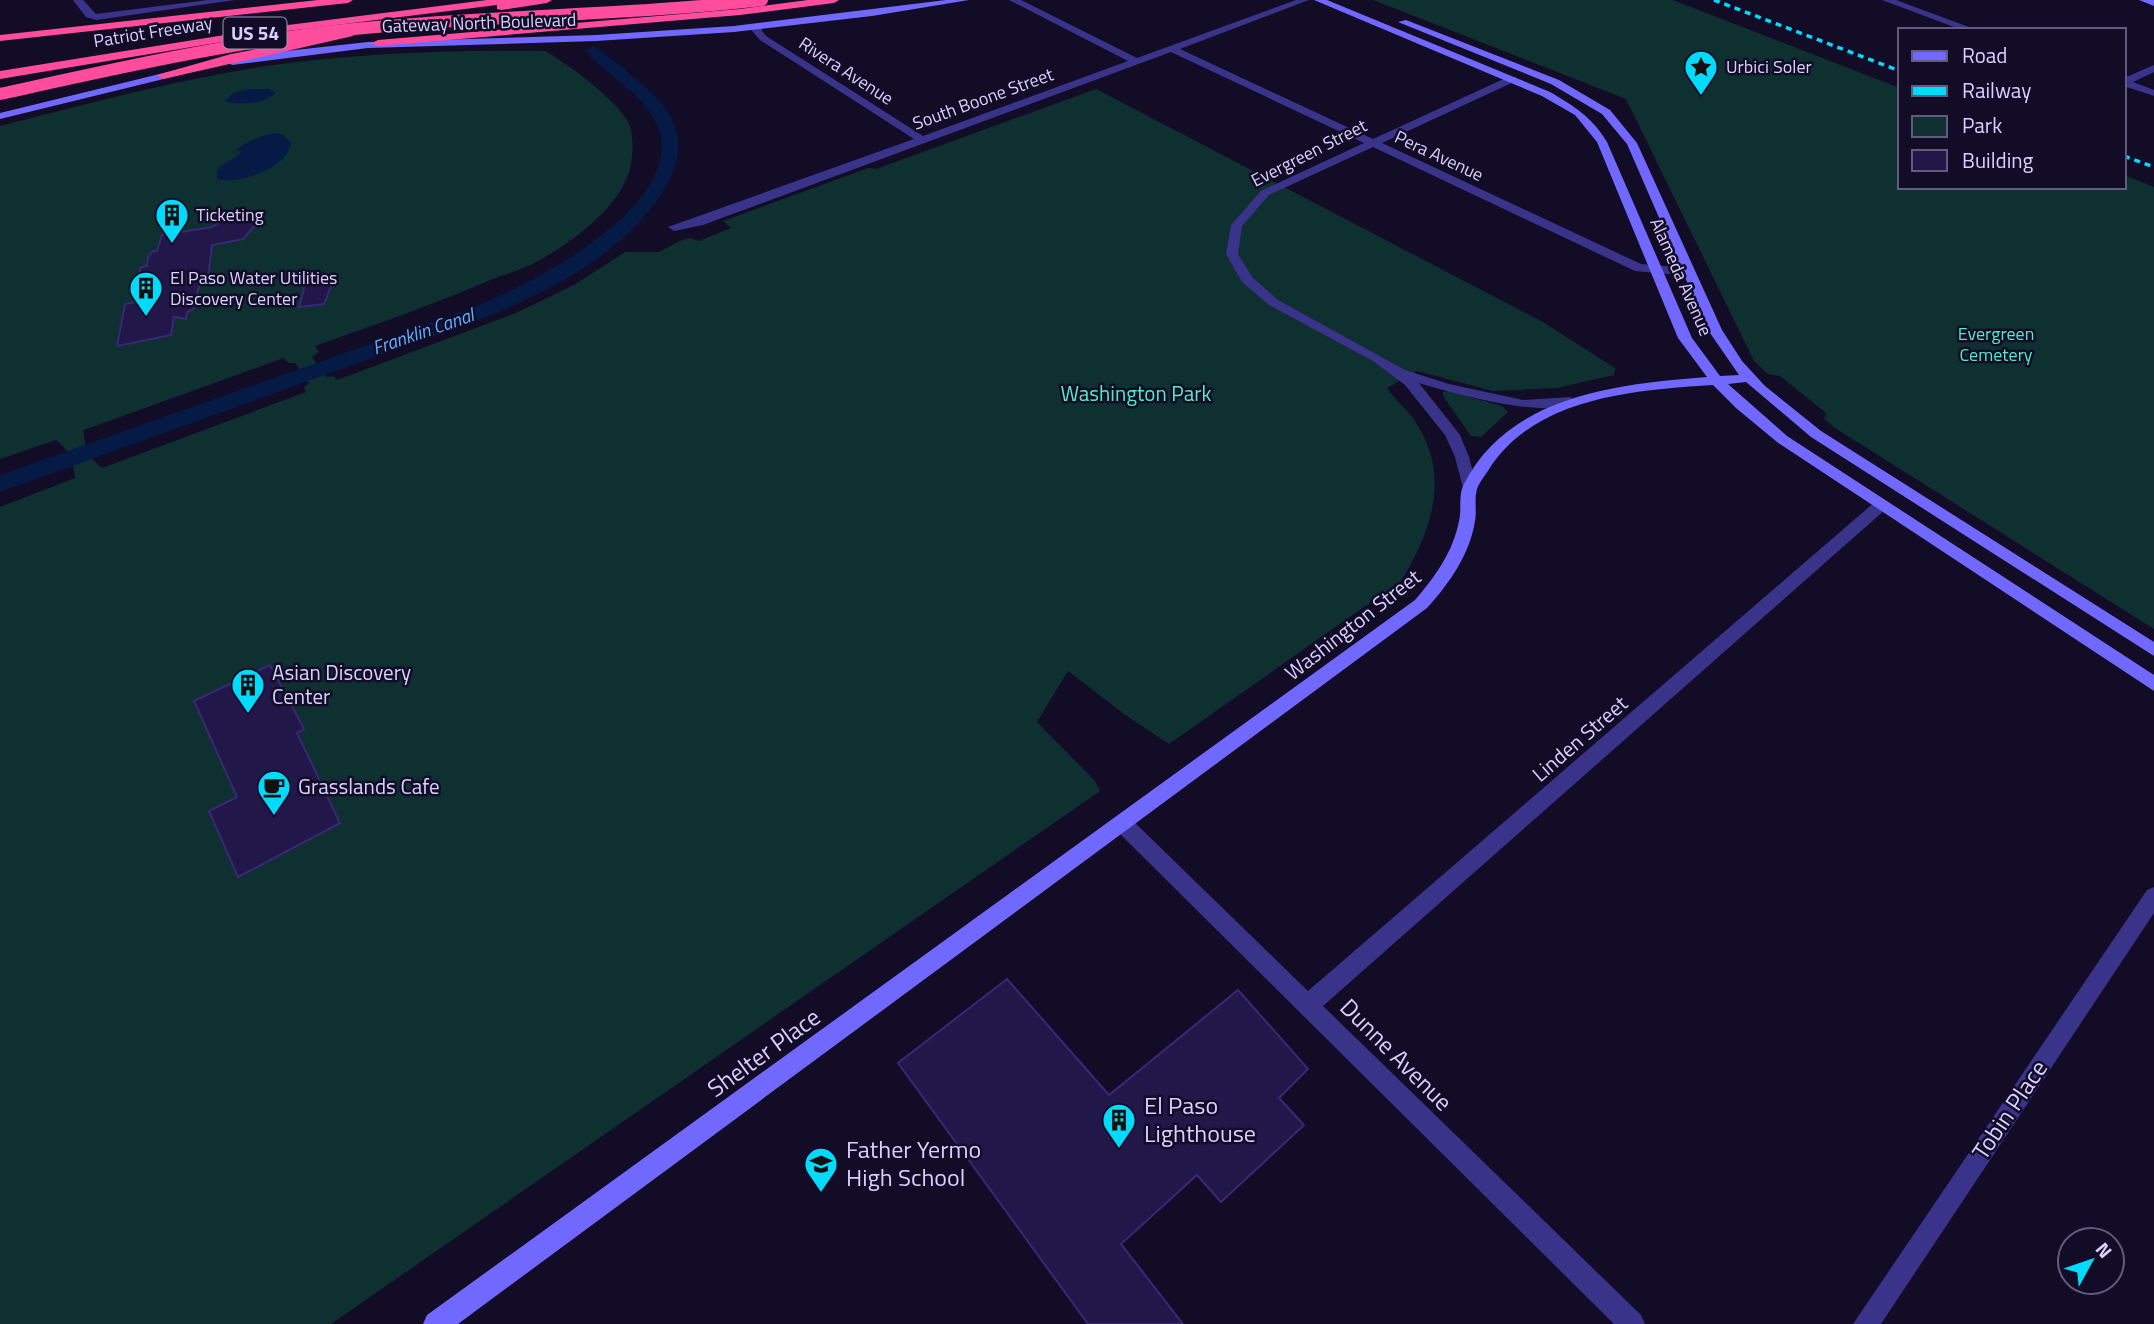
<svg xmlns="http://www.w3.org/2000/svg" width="2154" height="1324" viewBox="0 0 2154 1324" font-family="'Titillium Web',sans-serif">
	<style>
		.green { fill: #0f3030; fill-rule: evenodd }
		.water { fill: #051b46 }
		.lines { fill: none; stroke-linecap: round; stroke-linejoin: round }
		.canal { fill: #051b46; fill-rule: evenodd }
		.building { fill: #221749; stroke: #392777; stroke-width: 2 }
		.street { fill: #393389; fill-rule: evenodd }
		.secondary { fill: #7168ff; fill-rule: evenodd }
		.highway { fill: #ff4c9d; fill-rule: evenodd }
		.rail { stroke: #00dbfc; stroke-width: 3.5; stroke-dasharray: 6 5; stroke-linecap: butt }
		.highway-bridge { stroke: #ff4c9d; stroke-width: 12 }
		.labels { text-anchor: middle; stroke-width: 5; stroke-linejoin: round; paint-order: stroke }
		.far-street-label { font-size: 18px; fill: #d8d1ff; stroke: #120c26 }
		.far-poi-label { font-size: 18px; fill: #d8d1ff; stroke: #120c26; text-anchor: start }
		.far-park-label { font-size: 18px; fill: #52eac9; stroke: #120c26 }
		.shield { fill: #120c26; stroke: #9d96be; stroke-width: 2 }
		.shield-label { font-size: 19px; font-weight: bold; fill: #d8d1ff }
		.far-water-label { font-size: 19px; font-style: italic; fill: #5fb0ff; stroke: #120c26 }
		.park-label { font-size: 21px; fill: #52eac9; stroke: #120c26 }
		.street-label { font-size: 21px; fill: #d8d1ff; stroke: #120c26 }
		.poi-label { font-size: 21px; fill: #d8d1ff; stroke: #120c26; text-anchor: start }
		.near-street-label { font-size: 24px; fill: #d8d1ff; stroke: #120c26 }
		.near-poi-label { font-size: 24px; fill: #d8d1ff; stroke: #120c26; text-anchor: start }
	</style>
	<rect width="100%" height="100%" fill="#120c26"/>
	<g class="green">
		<path d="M1373,0H1673L1900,88V187H2124V175L2154,187V629L1835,428L1824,419L1826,413L1780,376L1768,374L1754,361L1626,99Z"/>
		<path d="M546,51C571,67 611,95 627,120C633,130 633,145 632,156C630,201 575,240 540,260C525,269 506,274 490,280C433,305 374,325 315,346L319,352L312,357L327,377L334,376L337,380L516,313L574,285L625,252H659L682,240L690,238L699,241L731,228L723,221L868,168L876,169L1096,89L1543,322L1615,368L1614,375L1557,388L1493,391L1417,371L1387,388C1394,398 1404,407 1412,417C1452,471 1433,529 1401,581L1169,744L1124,714L1068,671L1037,722L1095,781L1100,791L331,1324H0V507L75,478C74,464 67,447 56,440L0,459V126C86,104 172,81 259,67C355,53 450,50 546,51ZM284,358L288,363H295L309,383L304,387L306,392L102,468C91,460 82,444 84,430Z"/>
		<path d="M1449,391L1502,406L1508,412L1481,437L1471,436L1443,396V392Z"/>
	</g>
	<g class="water">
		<path d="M249,89H270L276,93C263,104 241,106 225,101L233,93Z"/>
		<path d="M275,133L282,134L291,143C288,168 239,185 217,179V170C224,162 236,159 242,151L236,150C247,141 261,136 275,133Z"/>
	</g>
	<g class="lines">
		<path class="canal" d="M593,46L598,48C625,72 667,95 677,133C682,154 673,175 662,193C622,254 557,287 492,315L0,492V475L477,306C533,282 701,200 653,117C638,92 608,75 588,54L585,51Z"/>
	</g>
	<g class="building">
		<path d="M233,215L256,224L243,239L212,245L208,278L201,279L193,309L187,312L186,319L174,317L171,335L117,346L125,304L136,302L140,268L147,266L148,257L152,252L157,251L162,235L212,227Z"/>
		<path d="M336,274L324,304L299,307L307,277Z"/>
		<path d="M270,665L304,729L297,733L340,823L238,877L209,811L237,797L194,701Z"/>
		<path d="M1007,979L1109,1095L1238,990L1308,1069L1279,1098L1304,1125L1221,1202L1197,1175L1121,1244L1183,1324H1088L898,1063Z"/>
	</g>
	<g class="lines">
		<g class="street">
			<path d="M73,0H83L96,14L208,0H235L96,20L86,17Z"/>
			<path d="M1009,0H1021L1137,58L1296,0H1309L1180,49L1373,139L1508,77H1516V81L1382,143L1641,264L1689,268L1695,272L1689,276L1635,271L1373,147L1269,195L1242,226L1238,254L1252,277L1278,300L1405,370L1449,384L1523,400L1570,397L1577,401C1554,422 1448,392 1419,383L1460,435L1469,457L1477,488L1469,493L1464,492L1455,457L1445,435L1405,385L1373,361L1269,305L1242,282L1226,254L1231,225L1261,191L1364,143L1171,52L703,225L674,231L668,227L914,139L760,40L752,31L755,24H761L762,31L766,36L923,136L1128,61Z"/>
			<path d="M1882,0H1896L1977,30H1962Z"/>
			<path d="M2154,65V72L2133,82L2154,90V96L2124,86V78Z"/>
			<path d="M1881,500L1886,501L1889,505L1886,509L1323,1006L1641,1315L1645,1324H1614L1116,830L1113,824L1116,818L1123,816L1130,818L1308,991L1876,501Z"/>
			<path d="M2154,887V913L1881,1324H1853L2147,890Z"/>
		</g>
		<g class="secondary">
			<path d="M946,0H969L872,16L734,32L596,41L368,48L232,65L227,62L277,52L368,42L596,35L734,26Z"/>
			<path d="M1314,0H1327L1550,92C1574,106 1592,117 1607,142L1692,338L1720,376L1739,375L1708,330L1627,144L1602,114L1551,84L1398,22L1406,20L1559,80L1610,110L1637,143L1722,330L1742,361L1765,386L1821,431L2154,642V656L1811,437L1746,382L1728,384L1787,436L2154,675V691L1777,442L1736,408L1713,385C1637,390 1539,396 1491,466C1487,473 1480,481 1477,489C1474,499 1477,510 1475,521C1470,554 1449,584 1427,608L458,1324H423L427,1315L1415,600C1435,577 1453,552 1459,521C1462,509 1458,495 1464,484C1509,395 1618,384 1707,377L1678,338L1597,142L1575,115L1542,96Z"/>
			<path d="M2139,0H2154V6Z"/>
			<path d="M180,69L185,72L184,74L0,119V113Z"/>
		</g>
		<g class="highway">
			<path d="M318,0H353L348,3L0,41V35Z"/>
			<path d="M487,0H552L547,3L501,10L497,9V5L288,31L0,79V71L288,25Z"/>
			<path d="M808,0H839L834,3L740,15L378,46L372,43L378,40L740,9Z"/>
			<path d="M349,31L353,32V36L163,79L157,75L231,54Z"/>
		</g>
		<g class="rail">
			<path d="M1714,0L1900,71"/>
			<path d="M2124,156L2154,167"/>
		</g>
		<path class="highway-bridge" d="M0,94C114,69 228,43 344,30C483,15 623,16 762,0"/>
	</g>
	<defs>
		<symbol id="sight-pin" viewBox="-11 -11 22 30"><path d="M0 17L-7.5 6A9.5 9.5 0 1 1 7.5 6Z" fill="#00dbfc" stroke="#120c26"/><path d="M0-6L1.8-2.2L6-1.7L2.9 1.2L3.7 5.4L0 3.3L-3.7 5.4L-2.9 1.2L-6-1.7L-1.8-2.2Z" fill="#111"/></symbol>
		<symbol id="building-pin" viewBox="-11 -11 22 30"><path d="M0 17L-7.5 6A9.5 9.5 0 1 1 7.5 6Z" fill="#00dbfc" stroke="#120c26"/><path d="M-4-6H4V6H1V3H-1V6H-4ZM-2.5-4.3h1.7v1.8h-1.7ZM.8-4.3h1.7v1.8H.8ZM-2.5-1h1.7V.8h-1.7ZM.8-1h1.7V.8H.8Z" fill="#111"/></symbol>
		<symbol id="cafe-pin" viewBox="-11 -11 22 30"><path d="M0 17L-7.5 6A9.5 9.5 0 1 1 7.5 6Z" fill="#00dbfc" stroke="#120c26"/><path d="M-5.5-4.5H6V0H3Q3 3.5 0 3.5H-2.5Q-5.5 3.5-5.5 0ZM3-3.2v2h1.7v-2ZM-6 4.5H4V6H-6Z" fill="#111"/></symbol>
		<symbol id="school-pin" viewBox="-11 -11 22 30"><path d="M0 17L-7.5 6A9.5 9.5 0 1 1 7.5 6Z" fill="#00dbfc" stroke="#120c26"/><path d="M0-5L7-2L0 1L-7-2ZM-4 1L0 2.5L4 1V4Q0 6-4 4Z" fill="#111"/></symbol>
	</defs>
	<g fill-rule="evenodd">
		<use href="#sight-pin" x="1682" y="48" width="38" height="52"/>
		<use href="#building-pin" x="153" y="196" width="38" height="52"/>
		<use href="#building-pin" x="127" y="269" width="38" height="52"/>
		<use href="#building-pin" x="229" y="666" width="38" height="52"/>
		<use href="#cafe-pin" x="255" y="768" width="38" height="52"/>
		<use href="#building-pin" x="1100" y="1101" width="38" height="52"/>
		<use href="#school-pin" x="802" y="1145" width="38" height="52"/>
	</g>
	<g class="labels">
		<g class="far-street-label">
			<text transform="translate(479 23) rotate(-2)" y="6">Gateway North Boulevard</text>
			<text transform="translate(153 32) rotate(-9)" y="6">Patriot Freeway</text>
			<text transform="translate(846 71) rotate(33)" y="6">Rivera Avenue</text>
			<text transform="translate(983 99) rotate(-20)" y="6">South Boone Street</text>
			<text transform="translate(1309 153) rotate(-27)" y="6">Evergreen Street</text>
			<text transform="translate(1439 156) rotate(25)" y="6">Pera Avenue</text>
			<text transform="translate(1681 277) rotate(66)" y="6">Alameda Avenue</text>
		</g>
		<g class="far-poi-label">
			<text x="1726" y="73">Urbici Soler</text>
			<text x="196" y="221">Ticketing</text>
			<text x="170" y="284">El Paso Water Utilities<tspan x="170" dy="21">Discovery Center</tspan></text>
		</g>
		<g class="far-park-label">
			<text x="1996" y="340">Evergreen<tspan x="1996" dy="21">Cemetery</tspan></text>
		</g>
		<rect class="shield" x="223.5" y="17.5" width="63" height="31" rx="5"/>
		<g class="shield-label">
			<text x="255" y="40">US 54</text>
		</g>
		<g class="far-water-label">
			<text transform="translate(423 331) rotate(-19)" y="7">Franklin Canal</text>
		</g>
		<g class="park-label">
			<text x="1136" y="401">Washington Park</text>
		</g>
		<g class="street-label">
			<text transform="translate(1353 625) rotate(-38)" y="7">Washington Street</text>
			<text transform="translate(1580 739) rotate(-41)" y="7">Linden Street</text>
		</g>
		<g class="poi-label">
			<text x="272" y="680">Asian Discovery<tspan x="272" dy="24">Center</tspan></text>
			<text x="298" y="794">Grasslands Cafe</text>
		</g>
		<g class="near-street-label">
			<text transform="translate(764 1053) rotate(-36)" y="8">Shelter Place</text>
			<text transform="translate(1396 1055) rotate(45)" y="8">Dunne Avenue</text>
			<text transform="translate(2010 1110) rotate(-56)" y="8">Tobin Place</text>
		</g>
		<g class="near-poi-label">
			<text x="1144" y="1114">El Paso<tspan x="1144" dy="28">Lighthouse</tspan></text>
			<text x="846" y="1158">Father Yermo<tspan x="846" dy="28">High School</tspan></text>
		</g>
	</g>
	<rect x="1898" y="28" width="228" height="161" fill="#120c26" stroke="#615b7d" stroke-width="2"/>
	<rect x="1912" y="51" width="35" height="10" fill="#7168ff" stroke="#615b7d" stroke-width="2"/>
	<text x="1962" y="63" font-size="21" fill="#d8d1ff">Road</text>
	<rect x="1912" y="86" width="35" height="10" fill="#00dbfc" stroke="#615b7d" stroke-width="2"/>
	<text x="1962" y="98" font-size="21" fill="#d8d1ff">Railway</text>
	<rect x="1912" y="116" width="35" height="21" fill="#0f3030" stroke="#615b7d" stroke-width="2"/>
	<text x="1962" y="133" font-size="21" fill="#d8d1ff">Park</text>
	<rect x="1912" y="150" width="35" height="21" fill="#221749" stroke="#615b7d" stroke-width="2"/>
	<text x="1962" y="168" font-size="21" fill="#d8d1ff">Building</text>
	<g transform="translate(2091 1261) rotate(50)"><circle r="33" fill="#120c26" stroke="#615b7d" stroke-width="2"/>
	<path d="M0-5L12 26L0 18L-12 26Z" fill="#00dbfc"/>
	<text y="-10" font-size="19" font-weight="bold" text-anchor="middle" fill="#d8d1ff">N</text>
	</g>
</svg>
